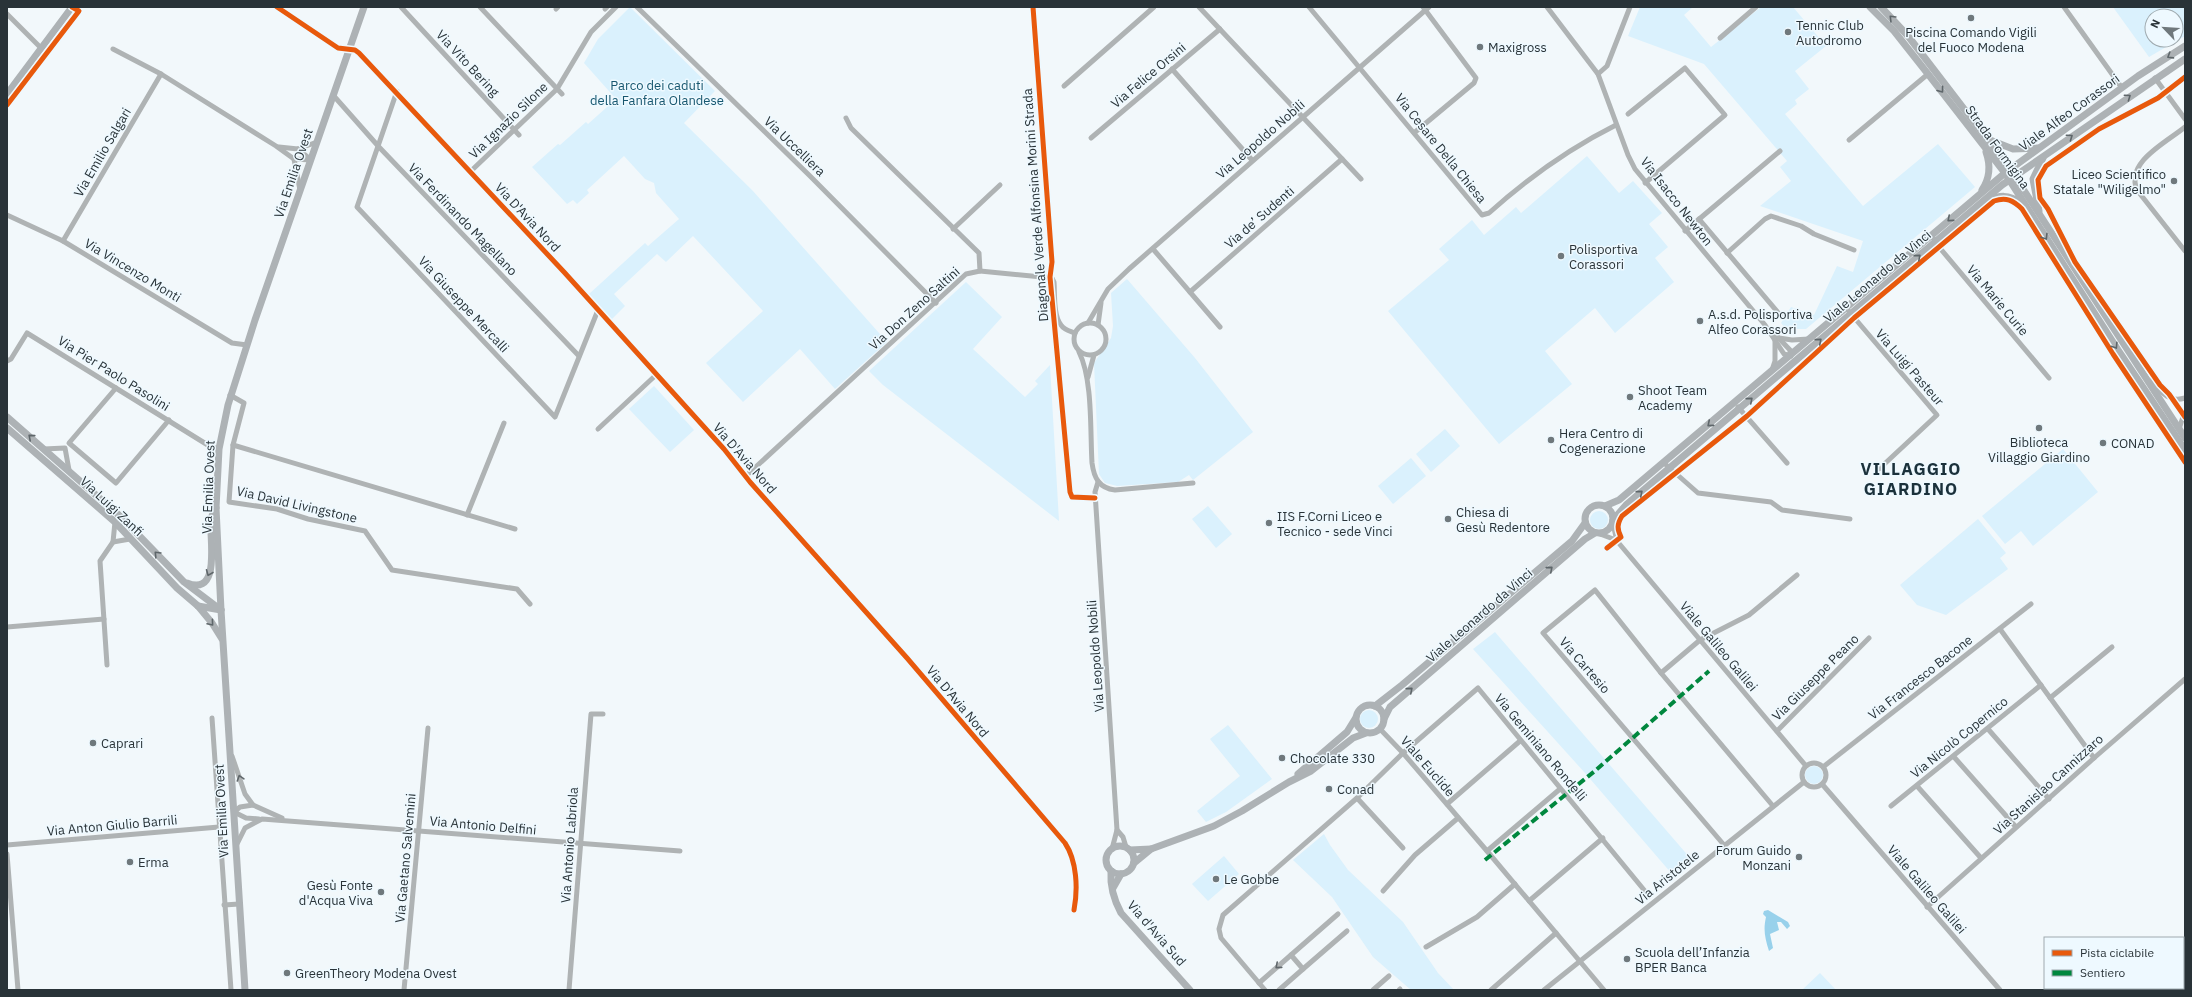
<svg xmlns="http://www.w3.org/2000/svg" width="2192" height="997" viewBox="0 0 2192 997" font-family="'IBM Plex Sans',sans-serif">
	<style>
		.green { fill: #daf1fd; fill-rule: evenodd }
		.water { fill: #98d1eb }
		.lines { fill: none; stroke-linecap: round; stroke-linejoin: round }
		.street { stroke: #afb3b4; stroke-width: 5 }
		.secondary { stroke: #adb2b5; stroke-width: 7 }
		.quiet { stroke: #00873e; stroke-width: 4; stroke-dasharray: 8 4; stroke-linecap: butt }
		.cycleway-casing { stroke: #eef9ff; stroke-width: 8 }
		.cycleway { stroke: #e8590c; stroke-width: 5 }
		.oneway { stroke: #5e666a }
		.oneway2 { stroke: #5f666a }
		.poi-dot { fill: #6f787c; stroke: #eef9ff; stroke-width: 1.5 }
		.labels { text-anchor: middle; stroke-width: 3; stroke-linejoin: round; paint-order: stroke }
		.poi-label { font-size: 13px; fill: #293338; stroke: #eef9ff; text-anchor: start }
		.street-label { font-size: 13px; fill: #293338; stroke: #eef9ff }
		.park-label { font-size: 13px; fill: #16566f; stroke: #eef9ff }
		.district-label { font-size: 17px; font-weight: bold; letter-spacing: 1px; fill: #1b313b; stroke: #eef9ff }
	</style>
	<rect width="100%" height="100%" fill="#f2f8fb"/>
	<g class="green">
		<path d="M630,7L715,91L684,123L753,191L887,342L835,389L800,349L743,402L706,363L763,311L693,236L666,262L657,254L614,294L625,306L612,319L589,294L645,243L648,246L679,219L656,193L654,183L645,179L624,156L587,190L589,193L577,204L573,200L567,204L532,167L558,144L560,145L586,122L588,124L616,99L584,63L598,39Z"/>
		<path d="M1640,7H1693L1684,15L1711,47L1761,7H1793L1826,46L1795,71L1809,89L1795,100L1797,104L1785,114L1863,206L1938,144L1975,187L1806,329H1786L1781,323L1791,307L1814,315L1837,266L1853,272L1863,241L1760,206L1791,181L1780,167L1787,161L1704,64L1628,36Z"/>
		<path d="M2113,7H2185V36L2149,57ZM2152,16H2176V40H2152Z"/>
		<path d="M1587,156L1619,193L1633,181L1662,213L1649,224L1668,247L1655,258L1674,282L1615,333L1595,308L1545,351L1572,384L1499,444L1388,311L1449,260L1439,249L1472,220L1484,235L1516,207L1521,213Z"/>
		<path d="M1127,279L1195,358L1253,432L1193,480L1189,475L1178,482L1117,486L1105,483L1099,474L1094,363L1111,338L1113,326L1111,293Z"/>
		<path d="M966,282L1002,317L973,349L1025,397L1038,384L1035,381L1050,365L1059,521L883,385L869,371Z"/>
		<path d="M654,386L694,430L670,452L629,409Z"/>
		<path d="M1445,429L1460,446L1431,472L1416,454Z"/>
		<path d="M2063,449L2098,492L2033,546L2021,531L2005,544L1982,516Z"/>
		<path d="M1411,458L1426,476L1393,504L1378,486Z"/>
		<path d="M1208,506L1232,534L1216,548L1192,519Z"/>
		<circle cx="1599" cy="520" r="9"/>
		<path d="M1978,519L2006,553L2000,558L2008,569L1946,615L1917,605L1900,585Z"/>
		<path d="M1495,632L1691,859L1672,874L1585,773L1473,649Z"/>
		<circle cx="1369" cy="719" r="9"/>
		<path d="M1228,725L1272,779L1226,812L1206,822L1197,811L1240,776L1210,739Z"/>
		<circle cx="1814" cy="775" r="9"/>
		<path d="M1324,834L1330,845L1348,870L1403,922L1438,973L1454,990H1411L1373,957L1332,897L1293,860Z"/>
		<path d="M1224,856L1239,874L1208,901L1192,884Z"/>
		<path d="M1820,973L1836,990H1802Z"/>
	</g>
	<path class="water" d="M1768,910L1788,922L1790,926L1787,929L1781,922H1777L1779,930L1770,934L1773,948L1769,951C1765,938 1763,930 1766,917L1763,914L1764,911Z"/>
	<g class="lines">
		<g class="street">
			<path d="M277,7L338,48L355,50L359,53L564,272L724,449L750,482L907,658L1065,843C1077,861 1078,889 1074,910"/>
			<path d="M401,7L519,135"/>
			<path d="M480,7L562,94"/>
			<path d="M637,7L810,176L936,303"/>
			<path d="M1199,7L1361,179"/>
			<path d="M1309,7L1482,215L1489,213C1528,178 1570,148 1616,125"/>
			<path d="M1547,7L1598,74L1628,155L1635,169L1765,325L1784,354L1791,356"/>
			<path d="M2064,7L2122,88"/>
			<path d="M556,9L558,7"/>
			<path d="M605,9L607,7"/>
			<path d="M7,14L41,48"/>
			<path d="M1720,38L1756,7"/>
			<path d="M113,49L161,74L276,146L294,159L311,160"/>
			<path d="M1172,69L1252,160"/>
			<path d="M1598,74L1607,66L1630,7"/>
			<path d="M2155,78L2185,119"/>
			<path d="M1064,86L1154,7"/>
			<path d="M397,91L357,207L555,417L598,310"/>
			<path d="M333,95L379,147L579,356"/>
			<path d="M1628,114L1685,68L1725,115L1645,183"/>
			<path d="M2185,127C2167,142 2125,162 2137,190L2185,251"/>
			<path d="M1414,133L1474,83L1476,78L1423,7"/>
			<path d="M1091,138L1220,29"/>
			<path d="M1849,140L1928,74"/>
			<path d="M279,147L298,149L317,142"/>
			<path d="M298,149L311,160"/>
			<path d="M294,159L300,190"/>
			<path d="M471,171L557,89L591,32L616,7"/>
			<path d="M7,215L63,241L232,343L247,345"/>
			<path d="M1699,219L1780,315"/>
			<path d="M953,229L1000,185"/>
			<path d="M1685,231L1780,151"/>
			<path d="M1930,236L1937,241L1939,247L2049,378"/>
			<path d="M63,241L161,74"/>
			<path d="M1153,249L1220,327"/>
			<path d="M1727,253L1765,219L1771,216L1801,226L1814,234L1854,250"/>
			<path d="M980,271L1052,278L1054,282C1055,294 1053,315 1061,325C1064,330 1070,331 1075,333"/>
			<path d="M1190,292L1342,159"/>
			<path d="M1846,308L1937,415L1879,469"/>
			<circle cx="1090" cy="339" r="16"/>
			<path d="M1088,323L1108,289L1129,269L1429,7"/>
			<path d="M1098,325L1101,303"/>
			<path d="M1772,331L1790,350V356"/>
			<path d="M1779,338L1792,340L1809,339"/>
			<path d="M1079,352C1093,380 1090,431 1092,463C1094,478 1099,488 1115,490L1193,483"/>
			<path d="M7,361L11,359L27,333L211,447L219,449"/>
			<path d="M1772,370L1775,361V341"/>
			<path d="M1088,377L1094,355"/>
			<path d="M2151,381C2161,392 2169,403 2185,398"/>
			<path d="M116,388L69,443L116,483L169,420"/>
			<path d="M230,395L244,403L233,445L229,502L277,509L308,519L365,531L392,570L517,589L530,604"/>
			<path d="M1738,407L1787,463"/>
			<path d="M598,429L657,374"/>
			<path d="M2179,429L2185,411"/>
			<path d="M233,445L515,529"/>
			<path d="M44,449L65,448L69,470"/>
			<path d="M1664,463L1698,493L1771,502L1782,510L1850,519"/>
			<path d="M747,475L966,274L980,271L979,253L851,128L846,118"/>
			<path d="M1098,482L1095,492L1117,830"/>
			<path d="M467,515L504,423"/>
			<path d="M1613,524L1617,541L1806,766"/>
			<path d="M1600,534L1616,540"/>
			<path d="M113,542L130,539"/>
			<path d="M7,627L104,619"/>
			<path d="M2000,629L2094,758"/>
			<path d="M107,665L100,561L113,542L115,522"/>
			<path d="M1661,673L1700,640L1749,615L1797,575"/>
			<path d="M2050,698L2112,647"/>
			<path d="M212,718L231,990"/>
			<path d="M1380,729L1403,753L1487,851L1604,990"/>
			<path d="M1988,729L2049,799"/>
			<path d="M1777,731L1869,638"/>
			<path d="M232,756L245,794L253,805L282,818"/>
			<path d="M1954,757L2016,827"/>
			<circle cx="1814" cy="775" r="12"/>
			<path d="M1823,767L2031,604"/>
			<path d="M1822,784L2000,990"/>
			<path d="M1917,786L1981,858"/>
			<path d="M1357,798L1403,848"/>
			<path d="M1447,804L1520,741"/>
			<path d="M253,805L240,807L234,812L246,818L259,819"/>
			<path d="M1891,806L2041,685"/>
			<path d="M7,845L219,827"/>
			<path d="M1724,845L1543,633L1595,590L1661,673L1773,806"/>
			<path d="M236,846L245,828L262,819L680,851"/>
			<path d="M1112,849L1117,830L1123,837L1126,847"/>
			<path d="M1487,851L1560,789"/>
			<path d="M7,854L18,990"/>
			<path d="M1383,891L1415,855L1458,818"/>
			<path d="M1529,901L1603,838"/>
			<path d="M224,905L239,904"/>
			<path d="M1927,907L2094,758L2185,679"/>
			<path d="M1426,947L1477,917L1515,884"/>
			<path d="M1291,955L1338,914"/>
			<path d="M1303,969L1347,931"/>
			<path d="M1259,983L1291,955L1303,969L1279,990"/>
			<path d="M404,990L428,728"/>
			<path d="M569,990L591,714H603"/>
			<path d="M1265,990L1221,938L1219,929L1223,915L1357,798L1403,753L1478,688L1649,896"/>
			<path d="M1373,990L1389,976"/>
			<path d="M1399,990L1400,989"/>
			<path d="M1491,990L1556,933"/>
			<path d="M1544,990L1804,782"/>
		</g>
		<g class="secondary">
			<path d="M1870,7L1894,31L1928,74L2005,173L2118,350L2185,450"/>
			<path d="M1881,7L1908,36L2010,169L2185,438"/>
			<path d="M7,94L72,7"/>
			<path d="M1990,140L2013,149L2038,148"/>
			<path d="M1982,190C1990,178 1991,166 1986,152"/>
			<path d="M1986,201C2000,195 2008,194 2022,203"/>
			<path d="M2039,211L2033,179L2043,158"/>
			<path d="M7,417L121,517L184,582L221,610"/>
			<path d="M7,428L115,522L177,588L198,606L212,623L222,639"/>
			<circle cx="1599" cy="519" r="14"/>
			<path d="M1605,506L1619,500L2005,173L2138,76L2185,46"/>
			<path d="M1613,520L1626,505L2002,185L2185,59"/>
			<path d="M187,583C222,597 209,537 211,520C211,516 214,512 216,508"/>
			<path d="M198,606L221,610"/>
			<circle cx="1370" cy="719" r="14"/>
			<path d="M1375,706L1402,685L1572,541L1585,523"/>
			<path d="M1384,719L1390,707L1585,539L1595,533"/>
			<path d="M1298,774L1347,732L1355,719"/>
			<circle cx="1120" cy="860" r="14"/>
			<path d="M1130,850L1151,849"/>
			<path d="M1134,863L1151,849L1214,826L1242,811L1289,782L1311,771L1353,738L1366,733"/>
			<path d="M1111,871C1110,885 1114,900 1121,913L1190,990"/>
			<path d="M1113,888L1121,874"/>
			<path d="M245,990L221,610L216,508L219,449L228,405L255,320L364,7"/>
		</g>
		<path class="quiet" d="M1485,860L1596,770L1709,671"/>
		<defs>
			<g id="cycleway">
				<path d="M277,7L338,48L355,50L359,53L564,272L724,449L750,482L907,658L1065,843C1077,861 1078,889 1074,910"/>
				<path d="M1033,7L1052,262L1050,277L1070,492L1072,497L1095,498"/>
				<path d="M2185,77L2158,98L2099,129L2046,166L2038,180L2040,198L2048,209L2075,262L2160,385L2169,394L2185,417"/>
				<path d="M7,105L79,11L72,7"/>
				<path d="M1607,548L1621,537C1617,529 1617,524 1622,516L1747,416L1854,318L1994,201C2006,197 2013,200 2022,209L2113,354L2185,462"/>
			</g>
		</defs>
		<use href="#cycleway" class="cycleway-casing"/>
		<use href="#cycleway" class="cycleway"/>
	</g>
	<defs><path id="oneway-chevron" d="M-2-3.5L2.5 0L-2 3.5" fill="none" stroke-width="1.6" stroke-linecap="round" stroke-linejoin="round"/></defs>
	<g class="oneway">
		<use href="#oneway-chevron" transform="translate(1892 18) rotate(-135)"/>
		<use href="#oneway-chevron" transform="translate(2170 56) rotate(148)"/>
		<use href="#oneway-chevron" transform="translate(1941 90) rotate(53)"/>
		<use href="#oneway-chevron" transform="translate(2128 97) rotate(-35)"/>
		<use href="#oneway-chevron" transform="translate(2070 137) rotate(-35)"/>
		<use href="#oneway-chevron" transform="translate(1950 219) rotate(139)"/>
		<use href="#oneway-chevron" transform="translate(2045 237) rotate(58)"/>
		<use href="#oneway-chevron" transform="translate(1918 257) rotate(-41)"/>
		<use href="#oneway-chevron" transform="translate(1819 341) rotate(-40)"/>
		<use href="#oneway-chevron" transform="translate(2115 346) rotate(57)"/>
		<use href="#oneway-chevron" transform="translate(1750 400) rotate(-41)"/>
		<use href="#oneway-chevron" transform="translate(1710 424) rotate(140)"/>
		<use href="#oneway-chevron" transform="translate(31 437) rotate(-139)"/>
		<use href="#oneway-chevron" transform="translate(1640 493) rotate(-40)"/>
		<use href="#oneway-chevron" transform="translate(157 554) rotate(-134)"/>
		<use href="#oneway-chevron" transform="translate(1550 569) rotate(-41)"/>
		<use href="#oneway-chevron" transform="translate(209 573) rotate(112)"/>
		<use href="#oneway-chevron" transform="translate(211 623) rotate(50)"/>
		<use href="#oneway-chevron" transform="translate(1410 690) rotate(-41)"/>
	</g>
	<g class="oneway2">
		<use href="#oneway-chevron" transform="translate(240 778) rotate(-108)"/>
		<use href="#oneway-chevron" transform="translate(1278 966) rotate(139)"/>
	</g>
	<g class="poi-dot">
		<circle cx="1971" cy="18" r="4"/>
		<circle cx="1788" cy="32" r="4"/>
		<circle cx="1480" cy="47" r="4"/>
		<circle cx="2174" cy="181" r="4"/>
		<circle cx="1561" cy="256" r="4"/>
		<circle cx="1700" cy="321" r="4"/>
		<circle cx="1630" cy="397" r="4"/>
		<circle cx="2039" cy="428" r="4"/>
		<circle cx="1551" cy="440" r="4"/>
		<circle cx="2103" cy="443" r="4"/>
		<circle cx="1448" cy="519" r="4"/>
		<circle cx="1269" cy="523" r="4"/>
		<circle cx="93" cy="743" r="4"/>
		<circle cx="1282" cy="758" r="4"/>
		<circle cx="1329" cy="789" r="4"/>
		<circle cx="1799" cy="857" r="4"/>
		<circle cx="130" cy="862" r="4"/>
		<circle cx="1216" cy="879" r="4"/>
		<circle cx="381" cy="892" r="4"/>
		<circle cx="1627" cy="959" r="4"/>
		<circle cx="287" cy="973" r="4"/>
	</g>
	<g class="labels">
		<g class="poi-label">
			<text x="1796" y="30">Tennic Club<tspan x="1796" dy="15">Autodromo</tspan></text>
			<text x="1971" y="37" text-anchor="middle">Piscina Comando Vigili<tspan x="1971" dy="15">del Fuoco Modena</tspan></text>
			<text x="1488" y="52">Maxigross</text>
			<text x="2166" y="179" text-anchor="end">Liceo Scientifico<tspan x="2166" dy="15">Statale "Wiligelmo"</tspan></text>
			<text x="1569" y="254">Polisportiva<tspan x="1569" dy="15">Corassori</tspan></text>
			<text x="1708" y="319">A.s.d. Polisportiva<tspan x="1708" dy="15">Alfeo Corassori</tspan></text>
			<text x="1638" y="395">Shoot Team<tspan x="1638" dy="15">Academy</tspan></text>
			<text x="1559" y="438">Hera Centro di<tspan x="1559" dy="15">Cogenerazione</tspan></text>
			<text x="2039" y="447" text-anchor="middle">Biblioteca<tspan x="2039" dy="15">Villaggio Giardino</tspan></text>
			<text x="2111" y="448">CONAD</text>
			<text x="1456" y="517">Chiesa di<tspan x="1456" dy="15">Gesù Redentore</tspan></text>
			<text x="1277" y="521">IIS F.Corni Liceo e<tspan x="1277" dy="15">Tecnico - sede Vinci</tspan></text>
			<text x="101" y="748">Caprari</text>
			<text x="1290" y="763">Chocolate 330</text>
			<text x="1337" y="794">Conad</text>
			<text x="1791" y="855" text-anchor="end">Forum Guido<tspan x="1791" dy="15">Monzani</tspan></text>
			<text x="138" y="867">Erma</text>
			<text x="1224" y="884">Le Gobbe</text>
			<text x="373" y="890" text-anchor="end">Gesù Fonte<tspan x="373" dy="15">d'Acqua Viva</tspan></text>
			<text x="1635" y="957">Scuola dell’Infanzia<tspan x="1635" dy="15">BPER Banca</tspan></text>
			<text x="295" y="978">GreenTheory Modena Ovest</text>
		</g>
		<g class="street-label">
			<text transform="translate(468 63) rotate(47)" y="5">Via Vito Bering</text>
			<text transform="translate(1148 75) rotate(-40)" y="5">Via Felice Orsini</text>
			<text transform="translate(2069 112) rotate(-36)" y="5">Viale Alfeo Corassori</text>
			<text transform="translate(508 120) rotate(-44)" y="5">Via Ignazio Silone</text>
			<text transform="translate(1260 139) rotate(-41)" y="5">Via Leopoldo Nobili</text>
			<text transform="translate(795 146) rotate(44)" y="5">Via Uccelliera</text>
			<text transform="translate(1998 147) rotate(54)" y="5">Strada Formigina</text>
			<text transform="translate(1441 148) rotate(51)" y="5">Via Cesare Della Chiesa</text>
			<text transform="translate(102 152) rotate(-60)" y="5">Via Emilio Salgari</text>
			<text transform="translate(293 173) rotate(-71)" y="5">Via Emilia Ovest</text>
			<text transform="translate(1677 201) rotate(52)" y="5">Via Isacco Newton</text>
			<text transform="translate(1035 205) rotate(-94)" y="5">Diagonale Verde Alfonsina Morini Strada</text>
			<text transform="translate(528 217) rotate(47)" y="5">Via D'Avia Nord</text>
			<text transform="translate(1259 217) rotate(-41)" y="5">Via de’ Sudenti</text>
			<text transform="translate(463 219) rotate(46)" y="5">Via Ferdinando Magellano</text>
			<text transform="translate(133 270) rotate(31)" y="5">Via Vincenzo Monti</text>
			<text transform="translate(1877 276) rotate(-40)" y="5">Viale Leonardo da Vinci</text>
			<text transform="translate(1998 300) rotate(50)" y="5">Via Marie Curie</text>
			<text transform="translate(464 304) rotate(47)" y="5">Via Giuseppe Mercalli</text>
			<text transform="translate(914 308) rotate(-42)" y="5">Via Don Zeno Saltini</text>
			<text transform="translate(1910 367) rotate(49)" y="5">Via Luigi Pasteur</text>
			<text transform="translate(114 373) rotate(32)" y="5">Via Pier Paolo Pasolini</text>
			<text transform="translate(745 458) rotate(49)" y="5">Via D'Avia Nord</text>
			<text transform="translate(208 487) rotate(-88)" y="5">Via Emilia Ovest</text>
			<text transform="translate(297 504) rotate(13)" y="5">Via David Livingstone</text>
			<text transform="translate(112 506) rotate(43)" y="5">Via Luigi Zanfi</text>
			<text transform="translate(1479 615) rotate(-41)" y="5">Viale Leonardo da Vinci</text>
			<text transform="translate(1719 646) rotate(50)" y="5">Viale Galileo Galilei</text>
			<text transform="translate(1095 656) rotate(-94)" y="5">Via Leopoldo Nobili</text>
			<text transform="translate(1585 665) rotate(49)" y="5">Via Cartesio</text>
			<text transform="translate(1815 677) rotate(-45)" y="5">Via Giuseppe Peano</text>
			<text transform="translate(1920 677) rotate(-38)" y="5">Via Francesco Bacone</text>
			<text transform="translate(958 701) rotate(50)" y="5">Via D'Avia Nord</text>
			<text transform="translate(1959 737) rotate(-39)" y="5">Via Nicolò Copernico</text>
			<text transform="translate(1541 747) rotate(50)" y="5">Via Geminiano Rondelli</text>
			<text transform="translate(1428 766) rotate(49)" y="5">Viale Euclide</text>
			<text transform="translate(2048 784) rotate(-42)" y="5">Via Stanislao Cannizzaro</text>
			<text transform="translate(221 811) rotate(-93)" y="5">Via Emilia Ovest</text>
			<text transform="translate(112 825) rotate(-5)" y="5">Via Anton Giulio Barrili</text>
			<text transform="translate(483 825) rotate(5)" y="5">Via Antonio Delfini</text>
			<text transform="translate(569 845) rotate(-86)" y="5">Via Antonio Labriola</text>
			<text transform="translate(405 858) rotate(-85)" y="5">Via Gaetano Salvemini</text>
			<text transform="translate(1667 877) rotate(-39)" y="5">Via Aristotele</text>
			<text transform="translate(1927 889) rotate(49)" y="5">Viale Galileo Galilei</text>
			<text transform="translate(1157 933) rotate(49)" y="5">Via d'Avia Sud</text>
		</g>
		<g class="park-label">
			<text x="657" y="90">Parco dei caduti<tspan x="657" dy="15">della Fanfara Olandese</tspan></text>
		</g>
		<g class="district-label">
			<text x="1911" y="475">VILLAGGIO<tspan x="1911" dy="20">GIARDINO</tspan></text>
		</g>
	</g>
	<rect width="2192" height="997" fill="none" stroke="#293338" stroke-width="16"/>
	<rect x="2044" y="937" width="140" height="52" fill="#eef9ff" stroke="#9faaaf"/>
	<rect x="2052" y="950" width="20" height="6" fill="#e8590c" stroke="#9faaaf"/>
	<text x="2080" y="957" font-size="12" fill="#293338">Pista ciclabile</text>
	<rect x="2052" y="970" width="20" height="6" fill="#00873e" stroke="#9faaaf"/>
	<text x="2080" y="977" font-size="12" fill="#293338">Sentiero</text>
	<g transform="translate(2164 28) rotate(295)"><circle r="19" fill="#eef9ff" stroke="#9faaaf"/>
	<path d="M0-3L7 15L0 10L-7 15Z" fill="#6f787c"/>
	<text y="-6" font-size="11" font-weight="bold" text-anchor="middle" fill="#293338">N</text>
	</g>
</svg>
